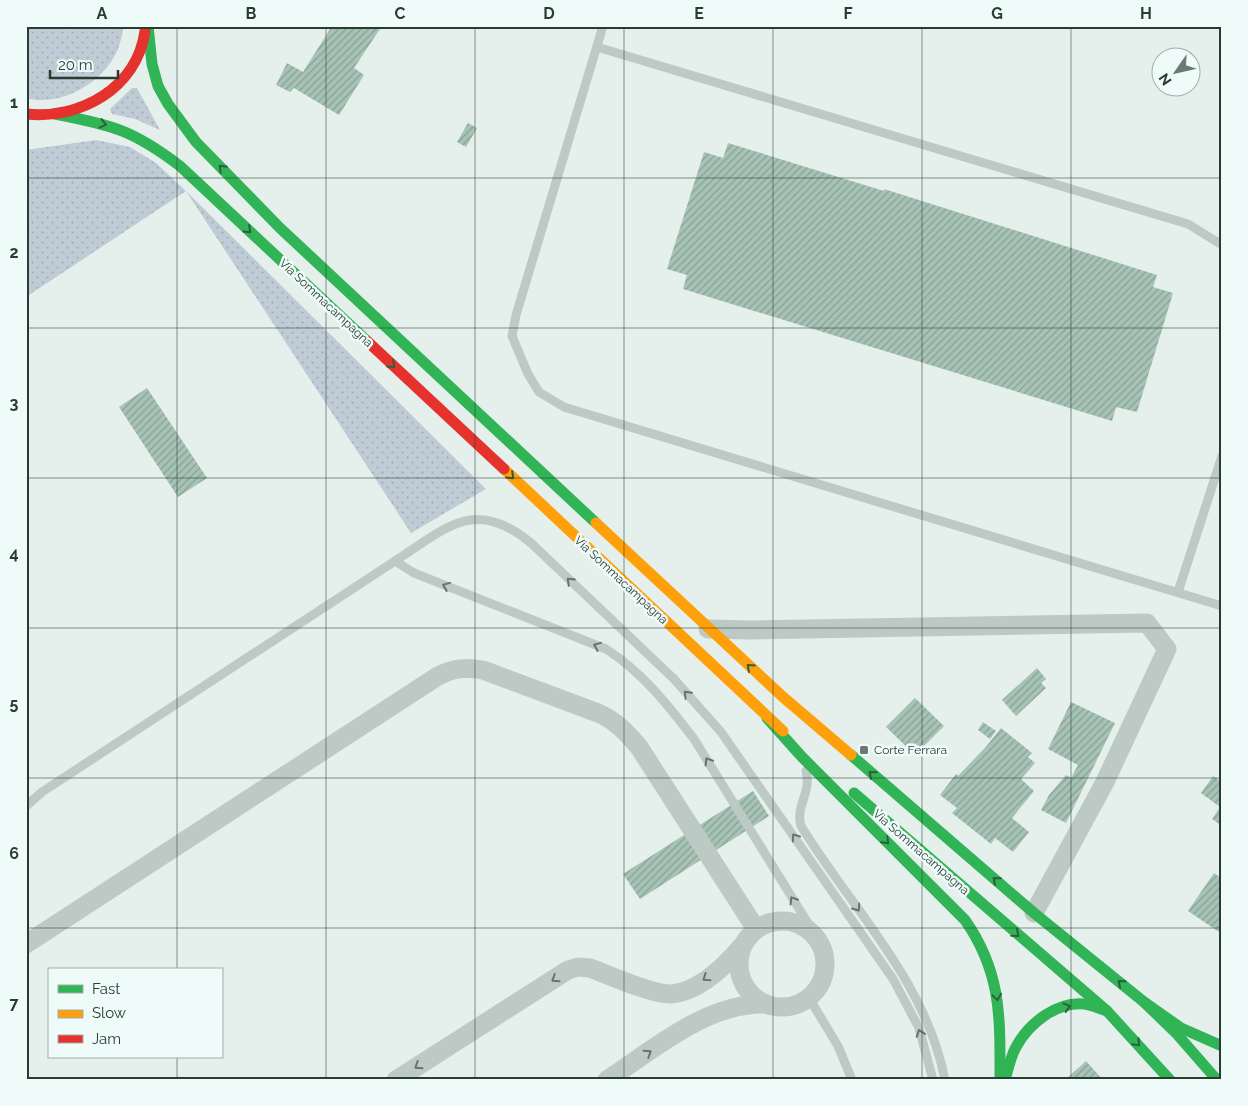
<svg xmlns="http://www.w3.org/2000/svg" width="1248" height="1106" viewBox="0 0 1248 1106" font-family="Raleway,sans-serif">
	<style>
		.grass { fill: url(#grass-dots) }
		.building { fill: url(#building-hatch) }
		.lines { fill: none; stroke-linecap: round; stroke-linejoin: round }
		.lane { stroke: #bdc9c5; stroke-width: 9 }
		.street { stroke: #bdc9c5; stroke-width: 19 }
		.fast { stroke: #30b455; stroke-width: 11 }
		.slow { stroke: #ff9f0a; stroke-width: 11 }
		.jam { stroke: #e5322d; stroke-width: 11 }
		.oneway { stroke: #2c5f3e }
		.oneway2 { stroke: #65746e }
		.grid { fill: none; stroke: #2b3b34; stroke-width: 1; stroke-opacity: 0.55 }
		.poi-dot { fill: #6c7a75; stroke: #eefbf8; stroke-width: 2 }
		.labels { text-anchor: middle; stroke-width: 5; stroke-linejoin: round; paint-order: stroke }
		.street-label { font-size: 12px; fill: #2b3b34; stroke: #eefbf8 }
		.poi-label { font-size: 12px; fill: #2b3b34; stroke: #eefbf8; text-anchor: start }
		.neatline { fill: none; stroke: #2b3b34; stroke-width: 2 }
		.grid-label { font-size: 16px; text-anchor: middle; font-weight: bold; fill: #2b3b34 }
	</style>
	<defs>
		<pattern id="grass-dots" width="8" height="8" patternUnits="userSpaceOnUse" patternTransform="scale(1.25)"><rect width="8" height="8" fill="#bfccd6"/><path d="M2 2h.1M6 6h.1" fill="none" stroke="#a4b0b8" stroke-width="1.8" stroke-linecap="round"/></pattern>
		<pattern id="building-hatch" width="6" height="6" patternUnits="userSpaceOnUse" patternTransform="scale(1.25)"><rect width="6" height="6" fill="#a7c3b6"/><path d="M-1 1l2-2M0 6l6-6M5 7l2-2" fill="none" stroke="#88a095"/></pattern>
	</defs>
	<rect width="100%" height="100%" fill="#e5f0ed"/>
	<g class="grass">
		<path d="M26,26H124C122,33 121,42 118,49C105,81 62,108 26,98Z"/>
		<path d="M132,88H137L160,130L135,119L112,114L110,109Z"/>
		<path d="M96,140L130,147L156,163L186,191L486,489L411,533L186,191L26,297V150Z"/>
	</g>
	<g class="building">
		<path d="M332,26H382L354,68L364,75L339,115L294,88L290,92L276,85L287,63L303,72Z"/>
		<path d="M468,123L477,128L466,147L457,142Z"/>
		<path d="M728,143L884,191V189L1157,275L1153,287L1173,293L1137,412L1116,407L1112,421L683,289L687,275L667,269L704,152L723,158Z"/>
		<path d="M147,388L207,478L178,497L119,407Z"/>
		<path d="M1037,668L1046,679L1041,683L1046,688L1016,716L1002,700Z"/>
		<path d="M915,698L944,726L915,755L886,727Z"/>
		<path d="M1071,702L1115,723L1066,823L1041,810L1049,795L1066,775L1071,778L1078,765L1048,749Z"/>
		<path d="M983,722L996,731L990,739L978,730Z"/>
		<path d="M1001,728L1032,753L1028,757L1035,763L1021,779L1034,791L1012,818L1029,832L1013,852L995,838L991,844L952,813L957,808L940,795L956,774L958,776L985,748Z"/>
		<path d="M1213,776L1222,782V826L1212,819L1220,807L1201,793Z"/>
		<path d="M753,791L769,816L640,899L623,874Z"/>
		<path d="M1214,873L1222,879V934L1188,911Z"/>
		<path d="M1086,1061L1103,1080H1065Z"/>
	</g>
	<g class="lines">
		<g class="lane">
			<path d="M603,26L516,315L512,336L528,374L539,392L564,407L1222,606"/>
			<path d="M597,47L1188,224L1222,245"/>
			<path d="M395,561C447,528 474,496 531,543L674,679L721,732L893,979L919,1028L933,1080"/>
			<path d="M1178,592L1222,456"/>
			<path d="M806,771C812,792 795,806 801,826C852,909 926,981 945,1080"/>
			<path d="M26,806L42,792L395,561L414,573L606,649C642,672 668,705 694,739L819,941"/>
			<path d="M809,998L838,1046L852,1080"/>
		</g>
		<g class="street">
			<path d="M708,629L750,630L1147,623L1167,649L1105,782L1034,913"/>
			<circle cx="782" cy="964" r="43"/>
			<path d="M26,944L438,676C454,668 465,667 483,670L598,713C615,720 627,733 639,747L756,929"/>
			<path d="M396,1080L568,970L578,967L590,968C609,975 653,995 671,994C699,992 725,966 742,946"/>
			<path d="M607,1080C654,1049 708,1002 766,1004"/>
		</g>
		<g class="fast">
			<path d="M148,26L152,64L158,86L168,104L196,142L280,228L596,523"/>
			<path d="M55,114C112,125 133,130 180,166L367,341"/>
			<path d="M767,718L802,757L965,920C1002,973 1000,1018 1000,1080"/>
			<path d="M851,755L1034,913L1144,1002L1176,1033L1217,1080"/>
			<path d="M854,793L1107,1011L1170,1080"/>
			<path d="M1144,1002L1181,1028L1222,1046"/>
			<path d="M1006,1076C1009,1066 1011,1056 1016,1047C1029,1023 1057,1001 1085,1004C1092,1005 1100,1009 1107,1011"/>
		</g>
		<g class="slow">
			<path d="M504,469L783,731"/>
			<path d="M596,523L783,697L851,755"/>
		</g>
		<g class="jam">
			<path d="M26,114C80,120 137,88 145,31"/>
			<path d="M367,341L504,469"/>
		</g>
	</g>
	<defs><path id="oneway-chevron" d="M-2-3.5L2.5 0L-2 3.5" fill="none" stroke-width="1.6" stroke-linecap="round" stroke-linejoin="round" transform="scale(1.25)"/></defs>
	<g class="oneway">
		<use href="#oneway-chevron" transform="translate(103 124) rotate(13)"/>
		<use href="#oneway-chevron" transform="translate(222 168) rotate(-134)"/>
		<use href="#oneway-chevron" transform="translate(248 230) rotate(43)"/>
		<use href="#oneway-chevron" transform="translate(392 365) rotate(43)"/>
		<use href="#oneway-chevron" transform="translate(511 476) rotate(43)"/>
		<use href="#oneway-chevron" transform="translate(750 667) rotate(-138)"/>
		<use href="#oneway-chevron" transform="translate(872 774) rotate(-139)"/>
		<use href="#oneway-chevron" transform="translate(886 841) rotate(45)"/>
		<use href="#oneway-chevron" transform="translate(996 880) rotate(-139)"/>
		<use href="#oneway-chevron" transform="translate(1016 934) rotate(41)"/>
		<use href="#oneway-chevron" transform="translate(1121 983) rotate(-141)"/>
		<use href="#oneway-chevron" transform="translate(997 997) rotate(82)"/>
		<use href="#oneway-chevron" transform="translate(1067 1007) rotate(-15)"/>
		<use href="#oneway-chevron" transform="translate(1137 1043) rotate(47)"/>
	</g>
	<g class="oneway2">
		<use href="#oneway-chevron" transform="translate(570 581) rotate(-136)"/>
		<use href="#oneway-chevron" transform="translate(446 586) rotate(-158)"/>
		<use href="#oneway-chevron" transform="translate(597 646) rotate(-158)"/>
		<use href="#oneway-chevron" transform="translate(687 694) rotate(-134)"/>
		<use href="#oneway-chevron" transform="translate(708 761) rotate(-122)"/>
		<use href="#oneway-chevron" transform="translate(795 837) rotate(-125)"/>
		<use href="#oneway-chevron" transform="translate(793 900) rotate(-122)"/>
		<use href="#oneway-chevron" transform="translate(857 908) rotate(55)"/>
		<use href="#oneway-chevron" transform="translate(706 978) rotate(146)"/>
		<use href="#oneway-chevron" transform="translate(555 979) rotate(147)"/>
		<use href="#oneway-chevron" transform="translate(920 1033) rotate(-110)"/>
		<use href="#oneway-chevron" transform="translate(648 1053) rotate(-33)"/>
		<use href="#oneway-chevron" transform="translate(418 1066) rotate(147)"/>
	</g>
	<path class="grid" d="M177,26V970M326,26V1080M475,26V1080M624,26V1080M773,26V1080M922,26V1080M1071,26V1080M26,178H1222M26,328H1222M26,478H1222M26,628H1222M26,778H1222M26,928H1222M177,1057V1080"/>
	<rect class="poi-dot" x="859" y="745" width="10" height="10" rx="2.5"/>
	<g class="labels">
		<g class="street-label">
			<text transform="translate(326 303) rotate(43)" y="4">Via Sommacampagna</text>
			<text transform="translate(621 580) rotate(43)" y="4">Via Sommacampagna</text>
			<text transform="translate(921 852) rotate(41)" y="4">Via Sommacampagna</text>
		</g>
		<g class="poi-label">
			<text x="874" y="754">Corte Ferrara</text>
		</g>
	</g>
	<rect width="1248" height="1106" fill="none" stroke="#eefbf8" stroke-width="55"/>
	<rect x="48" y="968" width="175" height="90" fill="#eefbf8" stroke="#a0aeaa"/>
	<rect x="58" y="985" width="25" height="8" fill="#30b455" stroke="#a0aeaa"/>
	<text x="92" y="994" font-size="15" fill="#2b3b34">Fast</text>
	<rect x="58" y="1010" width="25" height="8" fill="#ff9f0a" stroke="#a0aeaa"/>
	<text x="92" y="1018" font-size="15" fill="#2b3b34">Slow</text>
	<rect x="58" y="1035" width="25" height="8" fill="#e5322d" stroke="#a0aeaa"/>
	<text x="92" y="1044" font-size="15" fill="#2b3b34">Jam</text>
	<g transform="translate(1176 72) rotate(236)"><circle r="24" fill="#eefbf8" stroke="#a0aeaa"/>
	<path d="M0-4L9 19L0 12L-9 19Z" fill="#6c7a75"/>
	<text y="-8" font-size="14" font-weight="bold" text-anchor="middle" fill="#2b3b34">N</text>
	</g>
	<path d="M50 70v8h68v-8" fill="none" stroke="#2b3b34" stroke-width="2.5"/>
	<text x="58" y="70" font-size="15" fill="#2b3b34" stroke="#eefbf8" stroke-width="4" paint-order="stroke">20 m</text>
	<rect x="28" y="28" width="1192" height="1050" class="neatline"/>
	<g class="grid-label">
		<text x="102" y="19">A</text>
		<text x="251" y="19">B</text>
		<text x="400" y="19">C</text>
		<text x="549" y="19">D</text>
		<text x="699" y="19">E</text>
		<text x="848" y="19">F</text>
		<text x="997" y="19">G</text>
		<text x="1146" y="19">H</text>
		<text x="14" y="108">1</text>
		<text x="14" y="258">2</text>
		<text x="14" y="409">3</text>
		<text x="14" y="559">4</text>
		<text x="14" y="709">5</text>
		<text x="14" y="859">6</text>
		<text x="14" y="1009">7</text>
	</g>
</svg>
